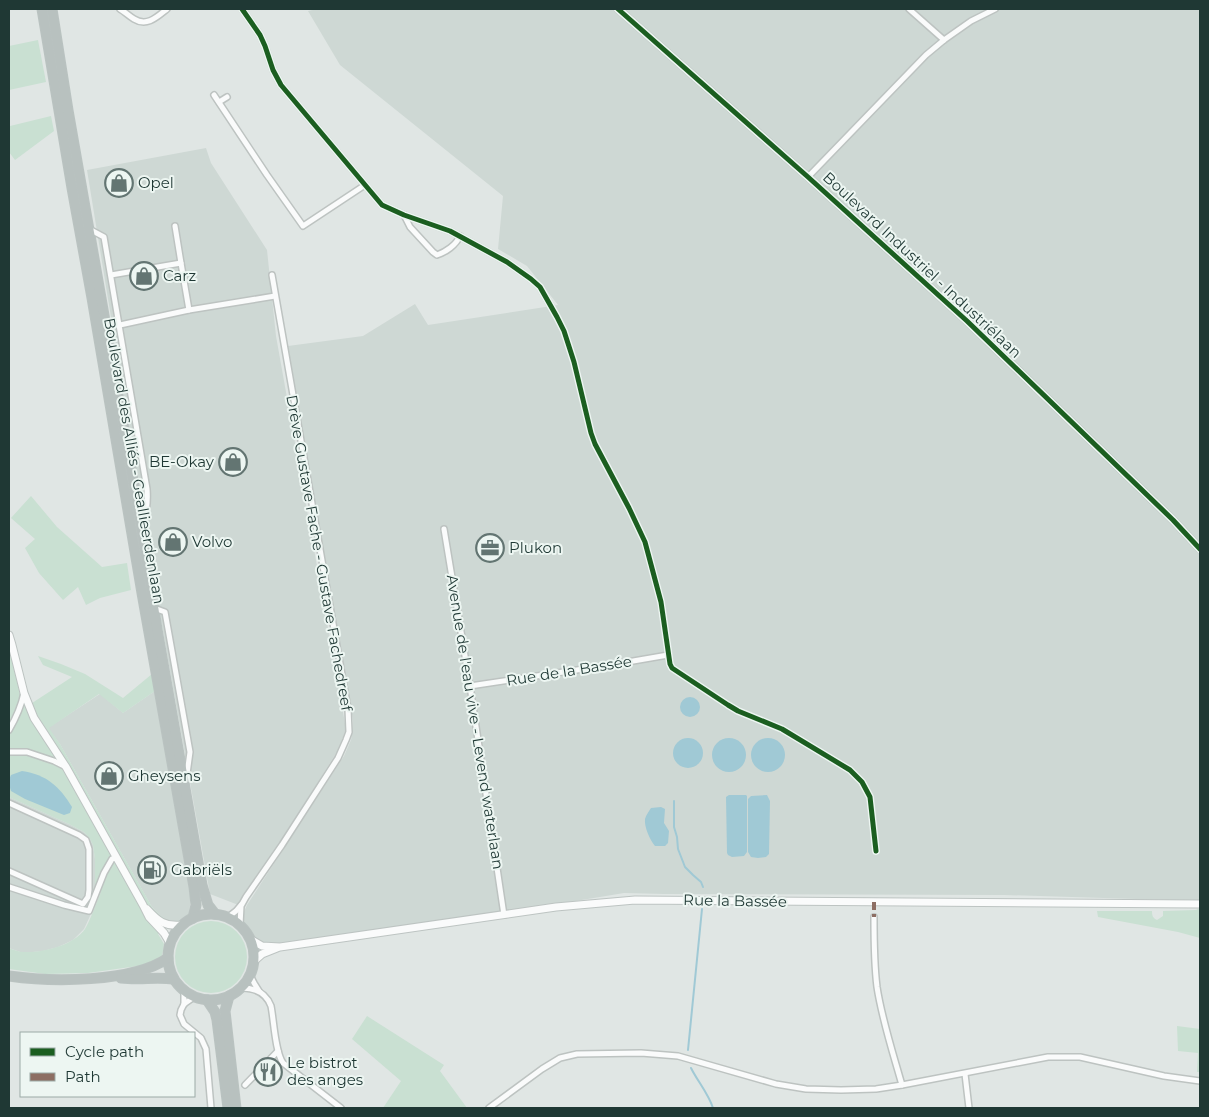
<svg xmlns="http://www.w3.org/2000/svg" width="1209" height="1117" viewBox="0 0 1209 1117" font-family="Montserrat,sans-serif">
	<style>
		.built { fill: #ced8d4 }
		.green { fill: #c9e0d2 }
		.water { fill: #a0c9d5 }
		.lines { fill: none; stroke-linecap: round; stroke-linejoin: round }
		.stream { stroke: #a0c9d5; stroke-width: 2 }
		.street-casing { stroke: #bdc3c1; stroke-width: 8 }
		.secondary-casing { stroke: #bdc4c2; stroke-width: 9 }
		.highway-casing { stroke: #bac3c1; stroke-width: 11 }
		.street { stroke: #fafbfb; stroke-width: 5 }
		.secondary { stroke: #fafbfb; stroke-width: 7 }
		.highway { stroke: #b8c1bf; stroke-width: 9 }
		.quiet { stroke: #8d6e63; stroke-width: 4; stroke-dasharray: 8 4; stroke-linecap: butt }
		.cycleway-casing { stroke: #edf6f2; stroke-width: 8 }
		.cycleway { stroke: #1b5e20; stroke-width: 5 }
		.labels { text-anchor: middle; stroke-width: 4; stroke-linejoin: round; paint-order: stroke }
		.poi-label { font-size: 15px; fill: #1f3834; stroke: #edf6f2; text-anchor: start }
		.street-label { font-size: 15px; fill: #1f3834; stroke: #edf6f2 }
	</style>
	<rect width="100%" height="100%" fill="#e0e6e4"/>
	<g class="built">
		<path d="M317,9H1200V901L1004,895L664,894L624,893L515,911L271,945L263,944L257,940L245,924L243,918V914L247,905L344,756L351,740L353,730V720L288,346L363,336L415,304L428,325L558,305L527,266L498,249L503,196L340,65L308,11Z"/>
		<path d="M206,148L211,163L267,250L276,336L346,729L338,750L241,906L210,894L155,587L87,170Z"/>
		<path d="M155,691L191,898L189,914L184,919L177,922L169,921L161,916L152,907L60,744L48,728L100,694L123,713Z"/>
		<path d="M9,797L69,824L84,832L90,839L93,845L95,859V887L101,892L84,929L73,940L58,947L43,951L23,953L9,948Z"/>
	</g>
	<g class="green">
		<path d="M38,40L46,82L9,90V46Z"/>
		<path d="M51,116L54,131L15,160L9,152V122L10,126Z"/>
		<path d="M31,496L57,527L102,567L127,563L131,590L100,598L86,605L78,587L63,600L39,573L25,548L35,539L11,518Z"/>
		<path d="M9,648L12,658L20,694L26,707L72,677L43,665L38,656L61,664L85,674L123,698L152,674L155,691L123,713L99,694L49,728L60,744L152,907L161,916L169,921L158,934L164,944L162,956L145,965L88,973L45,974L9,969V948C14,950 19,952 24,952C43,953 74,945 85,929C91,919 96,903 101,892L95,887V859L93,845L90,839L84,832L69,824L9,797Z"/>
		<path d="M1198,909H1200V938L1178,932L1098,917L1097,911H1152C1152,916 1153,918 1157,920L1163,916V911L1196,910Z"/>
		<circle cx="211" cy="957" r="36"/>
		<path d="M367,1016L444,1065L440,1071L467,1108H383L401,1081L352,1039Z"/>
		<path d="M1177,1026L1200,1029V1072H1197L1198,1053L1178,1051Z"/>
	</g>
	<g class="water">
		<circle cx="690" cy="707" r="10"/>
		<circle cx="729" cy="755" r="17"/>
		<circle cx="768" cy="755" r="17"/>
		<circle cx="688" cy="753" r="15"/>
		<path d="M22,771C47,775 59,786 72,807L70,813L64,815L25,799L11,791C9,785 8,781 11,775Z"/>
		<path d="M729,795H746L747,796V852L744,856L732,857L728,855L727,853L726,797Z"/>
		<path d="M767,795L770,801L769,854L766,857L758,858L751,857L748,852V799L751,796Z"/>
		<path d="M661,807L665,809L664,823L669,831L668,843L665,846H655C650,840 644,827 645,819C646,815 649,811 651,808Z"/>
	</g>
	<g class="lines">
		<g class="stream">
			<path d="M674,801V827L677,837L678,849L685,867L693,875L701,882L703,887"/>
			<path d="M688,1050L702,909"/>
			<path d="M691,1068C698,1082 708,1093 713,1108"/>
		</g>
		<defs>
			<g id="street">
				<path d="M120,9C125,12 129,16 134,19C147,27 157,17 167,9"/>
				<path d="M242,9L260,35L265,46L273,70L281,85L382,205L404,215L450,231L507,262L531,279L540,287L557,317L564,331L574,362L591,433L595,444L629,508L645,542L661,602L670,664L672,668L728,705L738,711L782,729L850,770L862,782L870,797L876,851"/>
				<path d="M909,9L944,40"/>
				<path d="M214,95L267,175L303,226L365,185"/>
				<path d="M219,102L227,97"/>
				<path d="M808,177L926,55L944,40L971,21L995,9"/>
				<path d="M404,215L410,227L433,252L437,255C446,252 456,245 460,236"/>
				<path d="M175,226L181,263"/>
				<path d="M89,229L104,237L147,489C148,502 147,513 142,525"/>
				<path d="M111,275L181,263L189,310"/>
				<path d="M120,325L189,310L275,296"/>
				<path d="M444,529L470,686L504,915"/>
				<path d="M154,608L165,612L190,752L186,781"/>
				<path d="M470,686L610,665L668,655"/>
				<path d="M9,730C16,718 21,707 24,693"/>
				<path d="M9,752H27L54,761L66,767"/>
				<path d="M9,803L79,835L86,840L89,849V890L88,897L83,904L9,871"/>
				<path d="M9,887L64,905L89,911L104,873L112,859L116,858"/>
				<path d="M874,917C874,940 874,963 877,987C882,1020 893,1053 902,1085"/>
				<path d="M227,918L236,911L241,905"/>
				<path d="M240,925L241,906L246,897L282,845L338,758L346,740L349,732L348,709L272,275"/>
				<path d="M250,975L254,983L259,991"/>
				<path d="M242,988C255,988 266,993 271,1006C274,1021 275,1052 283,1063L341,1108"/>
				<path d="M184,991V1004"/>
				<path d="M194,997L184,1004L181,1010L180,1015L184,1024L201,1038L206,1049L211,1108"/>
				<path d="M965,1074L969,1108"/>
				<path d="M245,1085L278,1051"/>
				<path d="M489,1108L542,1069L560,1058L577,1054L641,1053L678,1056L776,1084L806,1089L841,1090L876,1089L902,1085L1048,1057H1080L1164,1076L1200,1081"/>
			</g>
			<g id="secondary">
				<path d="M618,9L808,177L967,321L1173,520L1200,549"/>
				<path d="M9,635L12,645L24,693L34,718L66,767L143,905L149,917L164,933L170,943"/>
				<path d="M147,909C158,921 165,927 182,925"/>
				<path d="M250,939L262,946L280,947L556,907L635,900L1200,904"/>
				<path d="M254,961L262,954L277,948"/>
			</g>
			<g id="highway">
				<path d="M42,9L72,188L92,298L142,593L194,887L196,905L193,918"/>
				<path d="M52,9L68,110L142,532L157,629L202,885L208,905L215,914"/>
				<circle cx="211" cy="957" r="43"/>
				<path d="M9,976C51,982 132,983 168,958"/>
				<path d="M121,978C139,980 156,977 173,979"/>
				<path d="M229,996L225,1011L236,1108"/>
				<path d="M207,1000L215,1012L217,1020L228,1108"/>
			</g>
		</defs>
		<use href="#street" class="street-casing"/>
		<use href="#secondary" class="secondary-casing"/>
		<use href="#highway" class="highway-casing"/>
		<use href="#street" class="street"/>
		<use href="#secondary" class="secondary"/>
		<use href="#highway" class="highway"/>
		<path class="quiet" d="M874,902V917"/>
		<defs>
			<g id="cycleway">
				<path d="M242,9L260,35L265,46L273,70L281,85L382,205L404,215L450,231L507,262L531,279L540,287L557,317L564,331L574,362L591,433L595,444L629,508L645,542L661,602L670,664L672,668L728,705L738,711L782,729L850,770L862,782L870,797L876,851"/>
				<path d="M618,9L808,177L967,321L1173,520L1200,549"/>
			</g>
		</defs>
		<use href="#cycleway" class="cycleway-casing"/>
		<use href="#cycleway" class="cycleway"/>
	</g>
	<defs>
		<symbol id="shop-ring" viewBox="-11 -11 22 22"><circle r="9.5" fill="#edf6f2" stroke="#637572" stroke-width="1.5"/><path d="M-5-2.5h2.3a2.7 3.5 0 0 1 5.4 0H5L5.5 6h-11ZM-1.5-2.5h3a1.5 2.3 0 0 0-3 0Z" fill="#637572"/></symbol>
		<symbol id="office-ring" viewBox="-11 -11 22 22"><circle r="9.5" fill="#edf6f2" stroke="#637572" stroke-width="1.5"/><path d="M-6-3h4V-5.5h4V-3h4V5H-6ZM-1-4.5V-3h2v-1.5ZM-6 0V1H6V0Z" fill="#637572"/></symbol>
		<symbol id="fuel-ring" viewBox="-11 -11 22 22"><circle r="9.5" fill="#edf6f2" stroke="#637572" stroke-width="1.5"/><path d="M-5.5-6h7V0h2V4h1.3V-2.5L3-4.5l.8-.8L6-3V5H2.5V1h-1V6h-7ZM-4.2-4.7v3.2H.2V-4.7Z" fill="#637572"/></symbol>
		<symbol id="restaurant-ring" viewBox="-11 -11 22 22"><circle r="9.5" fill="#edf6f2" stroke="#637572" stroke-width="1.5"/><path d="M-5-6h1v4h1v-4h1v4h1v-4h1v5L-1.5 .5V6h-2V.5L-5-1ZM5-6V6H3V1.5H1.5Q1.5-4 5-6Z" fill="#637572"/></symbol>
	</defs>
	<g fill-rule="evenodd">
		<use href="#shop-ring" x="103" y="167" width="32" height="32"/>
		<use href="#shop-ring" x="128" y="260" width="32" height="32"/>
		<use href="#shop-ring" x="217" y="446" width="32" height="32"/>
		<use href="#shop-ring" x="157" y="526" width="32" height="32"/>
		<use href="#office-ring" x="474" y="532" width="32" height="32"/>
		<use href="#shop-ring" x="93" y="760" width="32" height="32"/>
		<use href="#fuel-ring" x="136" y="854" width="32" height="32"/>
		<use href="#restaurant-ring" x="252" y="1056" width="32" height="32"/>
	</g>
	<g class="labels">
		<g class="poi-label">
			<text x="138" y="188">Opel</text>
			<text x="163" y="281">Carz</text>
			<text x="214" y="467" text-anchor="end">BE-Okay</text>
			<text x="192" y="547">Volvo</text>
			<text x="509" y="553">Plukon</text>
			<text x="128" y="781">Gheysens</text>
			<text x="171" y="875">Gabriëls</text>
			<text x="287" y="1068">Le bistrot<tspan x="287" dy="17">des anges</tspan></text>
		</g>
		<g class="street-label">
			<text transform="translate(922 265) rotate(43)" y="5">Boulevard Industriel - Industriélaan</text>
			<text transform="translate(134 461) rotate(80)" y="5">Boulevard des Alliés - Geallieerdenlaan</text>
			<text transform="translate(319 553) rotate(80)" y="5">Drève Gustave Fache - Gustave Fachedreef</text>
			<text transform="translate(569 671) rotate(-9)" y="5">Rue de la Bassée</text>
			<text transform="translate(475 722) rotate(81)" y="5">Avenue de l'eau vive - Levend waterlaan</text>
			<text transform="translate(735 901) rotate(1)" y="5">Rue la Bassée</text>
		</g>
	</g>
	<rect width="1209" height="1117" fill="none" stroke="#1f3834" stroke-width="20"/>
	<rect x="20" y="1032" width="175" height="65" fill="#edf6f2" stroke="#9baaa6"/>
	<rect x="30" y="1048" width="25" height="8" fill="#1b5e20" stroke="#9baaa6"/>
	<text x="65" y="1057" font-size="15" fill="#1f3834">Cycle path</text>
	<rect x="30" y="1073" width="25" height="8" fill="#8d6e63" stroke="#9baaa6"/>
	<text x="65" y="1082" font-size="15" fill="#1f3834">Path</text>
</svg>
